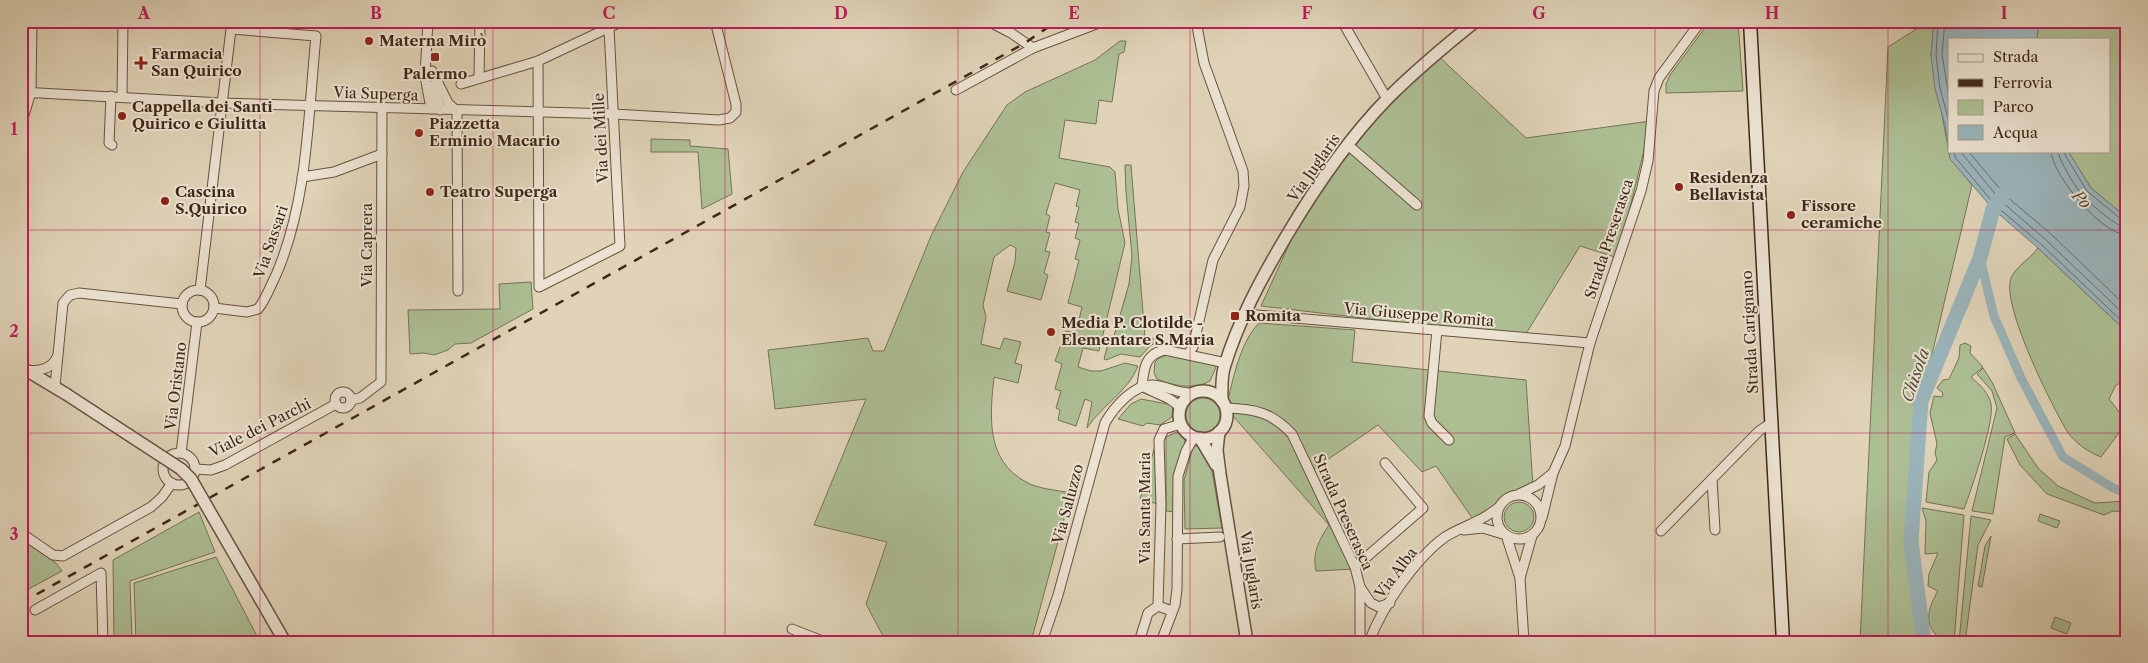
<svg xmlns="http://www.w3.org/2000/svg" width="2148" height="663" viewBox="0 0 2148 663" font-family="'Libre Caslon Text',serif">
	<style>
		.green { fill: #adbe93; stroke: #767355 }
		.water { fill: #9ab4bb; stroke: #767c79 }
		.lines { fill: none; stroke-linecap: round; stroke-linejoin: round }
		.shore { stroke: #6c6e69; stroke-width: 1 }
		.canal { stroke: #9ab4bb; stroke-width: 9 }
		.river { stroke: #9ab4bb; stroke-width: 15 }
		.minor-casing { stroke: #67533f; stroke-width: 11 }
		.tertiary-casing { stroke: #67533f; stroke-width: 14 }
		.secondary-casing { stroke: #3f2817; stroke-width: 15 }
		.minor { stroke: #ebe2d1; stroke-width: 9 }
		.tertiary { stroke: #ebe2d1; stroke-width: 11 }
		.secondary { stroke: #ebe2d1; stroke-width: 12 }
		.rail { stroke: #3f2817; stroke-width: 2.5; stroke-dasharray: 9 9; stroke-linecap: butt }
		.tertiary-bridge-casing { stroke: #67533f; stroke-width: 14; stroke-linecap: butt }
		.tertiary-bridge { stroke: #ebe2d1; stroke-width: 11 }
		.grid { fill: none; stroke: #c2185b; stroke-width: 1; stroke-opacity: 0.55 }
		.poi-dot { fill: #8f2418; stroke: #ebe2d1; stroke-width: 2 }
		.labels { text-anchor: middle; stroke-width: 4; stroke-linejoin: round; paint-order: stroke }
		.poi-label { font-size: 15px; font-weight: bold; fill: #3f2817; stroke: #ebe2d1; text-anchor: start }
		.street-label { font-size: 15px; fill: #3f2817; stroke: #ebe2d1 }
		.water-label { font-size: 16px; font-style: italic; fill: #564b40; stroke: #ebe2d1 }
		.neatline { fill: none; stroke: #c2185b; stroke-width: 2 }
		.grid-label { font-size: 16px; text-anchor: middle; font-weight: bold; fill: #c2185b }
	</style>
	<rect width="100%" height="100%" fill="#e0d3b8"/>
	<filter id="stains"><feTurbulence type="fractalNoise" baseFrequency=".004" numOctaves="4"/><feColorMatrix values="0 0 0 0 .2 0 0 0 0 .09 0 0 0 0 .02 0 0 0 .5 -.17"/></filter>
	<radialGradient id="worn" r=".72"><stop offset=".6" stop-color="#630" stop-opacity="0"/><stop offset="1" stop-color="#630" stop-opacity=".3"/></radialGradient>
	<g class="green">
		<path d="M1710,21H1738L1743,91L1666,93V84L1670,75Z"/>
		<path d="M1929,21H1934L1931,55L1950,158L1972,185L1921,401L1911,542L1924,642H1860L1888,47Z"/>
		<path d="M2039,21H2127V218L2091,188L2068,151H2109V39H2037Z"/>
		<path d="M1120,41H1126L1124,52L1119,54L1112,102L1099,100L1096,124L1065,120L1059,158L1110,167L1115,172L1118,209L1125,243L1099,351L1083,348L1078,367L1091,371H1101L1125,363L1138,366C1128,392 1102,405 1087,428L1092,402L1085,399L1076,426L1058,420L1060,410L1056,408L1061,391L1055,389L1062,364L1055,361L1066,331L1076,333L1082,307L1068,303L1079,260L1075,259L1080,240L1075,238L1079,223L1075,222L1079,207L1076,206L1080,190L1055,183L1046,214L1050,216L1046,232L1050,233L1045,251L1050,252L1044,273L1048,275L1041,300L1007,291L1015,262L1016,248L1010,245L994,257L983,305L986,317L981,344L1000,349L1004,338L1021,342L1015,363L1022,365L1018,383L994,377C990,415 985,460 1026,482C1038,489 1057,490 1071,493L1031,642H967L956,638L954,642H899L883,636L866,604L887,542L814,525L866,399L775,409L768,350L868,338L873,351H884L931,236L963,172L1007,105L1025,92L1095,60Z"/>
		<path d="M1436,54L1526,138L1651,121L1618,258L1580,246L1524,337L1261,306L1313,192L1383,93Z"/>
		<path d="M651,139L690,140V146L728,149L732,194L702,209L698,152H651Z"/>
		<path d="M1125,165H1131L1145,337L1159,340L1149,347L1140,357L1121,354L1106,360L1104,359L1110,336H1114L1129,284L1132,256L1126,192Z"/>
		<path d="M2038,248L2127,332V380L2116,385L2109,399L2127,422L2101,457C2088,452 2077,444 2068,433C2053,408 1998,300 2012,276C2018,265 2031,258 2038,248Z"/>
		<path d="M531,282L533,309L471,343L455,344L448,350L434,355L424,353L410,354L408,310L500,309L499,284Z"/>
		<path d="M1259,323L1355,330L1352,362L1526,380L1533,487L1475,522L1436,466L1422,472L1378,425L1314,469L1355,569L1316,571C1312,553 1319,540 1329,525L1226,408C1233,380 1239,344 1259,323Z"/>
		<path d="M1965,343L1971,346L1970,353L1983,367L1971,377C1980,385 1989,393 1991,404C1995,421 1971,490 1964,509L1926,502L1929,472L1937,460L1935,453L1937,444L1930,413L1934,396L1942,397L1943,393L1937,388L1943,380L1949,379L1959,358L1960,345Z"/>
		<path d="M1167,355H1177L1214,363L1216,367L1210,381C1194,390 1174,386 1157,379L1154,373L1155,362L1159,358Z"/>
		<path d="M1983,368L1992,382L2015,433L2005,437L1993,514L1972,511L1997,408L1992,391L1977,374Z"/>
		<circle cx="1203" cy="415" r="17"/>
		<path d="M1141,399L1173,405L1172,417L1160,425L1147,423L1143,426L1118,419L1131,404Z"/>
		<path d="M1177,432L1185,440L1176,512L1166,511V437Z"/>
		<path d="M2015,434L2038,468L2058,486L2095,503L2127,501V512L2113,511L2104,515L2047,494L2020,465L2007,439Z"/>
		<path d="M1201,445L1209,454L1222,528L1185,529L1184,480L1193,447Z"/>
		<path d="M1155,446L1158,448V504L1140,499Z"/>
		<circle cx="1519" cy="517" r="15"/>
		<path d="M1922,508L1964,515L1954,642H1938L1939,638C1923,623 1928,608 1938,591L1928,586L1929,574L1938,553L1925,554L1926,521Z"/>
		<path d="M199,512L215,552L130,581L132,642H114L113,560Z"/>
		<path d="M2040,514L2060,521L2057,528L2038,521Z"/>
		<path d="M1971,516L1991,520L1978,545L1965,642H1959Z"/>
		<path d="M1991,536L1982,587L1978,586L1985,546Z"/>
		<path d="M21,539L56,563L62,571L21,593Z"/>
		<path d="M216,557L260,642H136L134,583Z"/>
		<path d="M2055,617L2071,623L2067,634L2051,628Z"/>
	</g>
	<path class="water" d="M1934,21H2039L2037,39H1949V151H2068L2091,188L2127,218V332L2038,248L1993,209L1950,159L1945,125L1935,89L1931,55Z"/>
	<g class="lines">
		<g class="shore">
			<path d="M1938,21L1936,55L1940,88L1949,122"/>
			<path d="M1945,21L1942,54L1949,98"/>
			<path d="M1954,151L1955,157L1996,206L2042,245L2127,326"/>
			<path d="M1960,151L2001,201L2046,240L2127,317"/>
			<path d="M1968,151L2006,196L2051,234L2127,307"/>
			<path d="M2051,151C2052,175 2102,235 2127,235"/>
			<path d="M2058,151C2059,161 2076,188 2083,196C2091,204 2116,227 2127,228"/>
			<path d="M2065,151V155L2087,191L2122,220L2127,222"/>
		</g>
		<path class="canal" d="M1980,258L1994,316L2021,378L2063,457L2113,488L2127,493"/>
		<path class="river" d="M1924,642L1911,542L1921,401L1980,258L1993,209L2004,194"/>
		<defs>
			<g id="minor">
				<path d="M428,21L425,76L431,109"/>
				<path d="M988,21L1011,33L1033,48"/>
				<path d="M1342,21L1387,99"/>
				<path d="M538,61L539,287L620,246L609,28"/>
				<path d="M432,71L448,103L457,111L458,291"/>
				<path d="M479,78L480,21"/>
				<path d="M461,84L538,61L623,21"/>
				<path d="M434,85L440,110"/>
				<path d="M956,90L1033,48L1104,21"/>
				<path d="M21,92L222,103L613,114L719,120L730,118L736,112V104L715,21"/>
				<path d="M111,96L109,143L112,145"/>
				<path d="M122,97L123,21"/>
				<path d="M21,125L31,92L32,21"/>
				<path d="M1348,145L1417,205"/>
				<path d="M302,177L334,172L382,154"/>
				<path d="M200,290L231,29L316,36C308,116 308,201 276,275C270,287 266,299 258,309L247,312L214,308"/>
				<circle cx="198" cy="306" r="16"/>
				<path d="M1245,314L1590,343"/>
				<path d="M1437,330L1429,416L1432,423L1449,440"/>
				<path d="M1188,354L1193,347L1213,260L1240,207L1244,186L1243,171L1204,63L1196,21"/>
				<path d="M26,370C38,372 52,369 57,357"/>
				<path d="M55,386L63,303L70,295L79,293L182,304"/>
				<path d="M1142,386C1144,368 1145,354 1165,350L1226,363"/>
				<path d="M1142,386C1155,394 1171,396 1180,408"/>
				<circle cx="343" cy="400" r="8"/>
				<path d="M351,400L360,398L381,382L382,107"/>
				<path d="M1226,408C1255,409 1271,412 1292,434L1355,567L1360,587"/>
				<path d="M181,453L197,322"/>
				<circle cx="179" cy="469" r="16"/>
				<path d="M195,469L211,470L225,465L336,404"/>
				<path d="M1712,479L1715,530"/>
				<path d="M1519,494L1538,485L1553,473"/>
				<circle cx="1519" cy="517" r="22"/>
				<path d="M1542,518L1553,473L1565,446L1590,343L1641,191L1648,161L1654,91L1659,78L1701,21"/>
				<path d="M1464,530L1483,528L1506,535L1520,578L1524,642"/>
				<path d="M1661,531L1759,431L1771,423"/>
				<path d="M21,533L53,555L63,556L151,507L162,497L172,483"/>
				<path d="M1177,539L1220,537"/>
				<path d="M1355,567L1423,508L1385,463"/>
				<path d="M1520,578L1532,536"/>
				<path d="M35,610L101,573L103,642"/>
				<path d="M1172,611L1158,606L1161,504L1159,440L1164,429L1181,424"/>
				<path d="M792,629L825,642"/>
				<path d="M1042,642L1058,595L1105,423C1114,407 1134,384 1153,385C1167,386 1178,394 1192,393"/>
				<path d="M1139,642L1148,613L1158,606"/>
				<path d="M1161,642L1175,605L1177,589L1178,476L1186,451L1194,437"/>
				<path d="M1360,642V587L1371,603L1379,607L1390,603"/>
				<path d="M1369,642C1382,607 1415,559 1445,537C1456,530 1468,526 1479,520C1486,517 1492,512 1498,508"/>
			</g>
			<g id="tertiary">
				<path d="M21,367L66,394"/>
				<circle cx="1203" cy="415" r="24"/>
				<path d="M1222,401C1222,390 1221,379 1224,368C1238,321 1262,277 1287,235C1316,186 1348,139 1388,98C1416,70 1446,45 1476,21"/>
				<path d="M1219,432L1217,450L1220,474L1247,642"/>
				<path d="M1200,438L1216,465"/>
			</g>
			<path id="secondary" d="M1750,21L1783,642"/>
		</defs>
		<use href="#minor" class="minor-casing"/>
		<use href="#tertiary" class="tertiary-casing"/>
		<use href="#secondary" class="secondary-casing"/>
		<use href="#minor" class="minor"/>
		<use href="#tertiary" class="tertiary"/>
		<use href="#secondary" class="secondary"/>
		<path class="rail" d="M21,603L1025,43L1057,21"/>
		<defs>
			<path id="tertiary-bridge" d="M66,394L181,469L191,479L285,642"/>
		</defs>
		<use href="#tertiary-bridge" class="tertiary-bridge-casing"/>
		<use href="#tertiary-bridge" class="tertiary-bridge"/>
	</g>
	<path class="grid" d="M260,21V642M493,21V642M725,21V642M958,21V642M1190,21V642M1423,21V642M1655,21V642M1888,21V642M21,230H2127M21,433H2127"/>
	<g class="poi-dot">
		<circle cx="369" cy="41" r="5"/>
		<rect x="430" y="52" width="10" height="10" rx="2.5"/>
		<path d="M138.5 55.5h5v5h5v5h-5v5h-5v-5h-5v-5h5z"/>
		<circle cx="122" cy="116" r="5"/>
		<circle cx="419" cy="133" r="5"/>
		<circle cx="1679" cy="187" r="5"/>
		<circle cx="430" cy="192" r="5"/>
		<circle cx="165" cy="201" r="5"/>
		<circle cx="1791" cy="215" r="5"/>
		<rect x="1230" y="311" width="10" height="10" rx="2.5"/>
		<circle cx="1051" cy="332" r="5"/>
	</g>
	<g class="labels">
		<g class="poi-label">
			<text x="379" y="46">Materna Mirò</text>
			<text x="151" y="59">Farmacia<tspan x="151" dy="17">San Quirico</tspan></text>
			<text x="435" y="79" text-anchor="middle">Palermo</text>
			<text x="132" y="112">Cappella dei Santi<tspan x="132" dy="17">Quirico e Giulitta</tspan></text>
			<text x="429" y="129">Piazzetta<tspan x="429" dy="17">Erminio Macario</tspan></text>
			<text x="1689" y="183">Residenza<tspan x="1689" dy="17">Bellavista</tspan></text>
			<text x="175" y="197">Cascina<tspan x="175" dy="17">S.Quirico</tspan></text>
			<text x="440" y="197">Teatro Superga</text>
			<text x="1801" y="211">Fissore<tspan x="1801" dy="17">ceramiche</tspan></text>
			<text x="1245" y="321">Romita</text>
			<text x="1061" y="328">Media P. Clotilde -<tspan x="1061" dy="17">Elementare S.Maria</tspan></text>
		</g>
		<g class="street-label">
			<text transform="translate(376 94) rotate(2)" y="5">Via Superga</text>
			<text transform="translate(601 138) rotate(-93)" y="5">Via dei Mille</text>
			<text transform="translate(1314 168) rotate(-55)" y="5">Via Juglaris</text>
			<text transform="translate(1609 239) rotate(-72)" y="5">Strada Preserasca</text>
			<text transform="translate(271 242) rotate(-71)" y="5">Via Sassari</text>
			<text transform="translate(367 245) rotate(-90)" y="5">Via Caprera</text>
			<text transform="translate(1419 315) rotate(5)" y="5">Via Giuseppe Romita</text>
			<text transform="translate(1750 332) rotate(-93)" y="5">Strada Carignano</text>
			<text transform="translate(176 386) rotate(-83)" y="5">Via Oristano</text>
			<text transform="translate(260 428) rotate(-27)" y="5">Viale dei Parchi</text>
			<text transform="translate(1068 504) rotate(-75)" y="5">Via Saluzzo</text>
			<text transform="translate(1145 508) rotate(-90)" y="5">Via Santa Maria</text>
			<text transform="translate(1343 512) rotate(66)" y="5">Strada Preserasca</text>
			<text transform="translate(1251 570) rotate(81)" y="5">Via Juglaris</text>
			<text transform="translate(1396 573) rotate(-53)" y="5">Via Alba</text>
		</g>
		<g class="water-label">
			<text transform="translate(2082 199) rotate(46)" y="6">Po</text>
			<text transform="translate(1915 375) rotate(-71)" y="6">Chisola</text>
		</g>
	</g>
	<rect width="2148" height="663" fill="none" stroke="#e0d3b8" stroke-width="55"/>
	<rect x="1948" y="38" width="162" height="115" fill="#ebe2d1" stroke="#a69887"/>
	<rect x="1958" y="54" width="25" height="8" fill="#ebe2d1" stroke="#a69887"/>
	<text x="1993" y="62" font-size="15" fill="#3f2817">Strada</text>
	<rect x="1958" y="79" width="25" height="8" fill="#3f2817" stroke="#a69887"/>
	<text x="1993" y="88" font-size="15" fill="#3f2817">Ferrovia</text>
	<rect x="1958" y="100" width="25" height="15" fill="#adbe93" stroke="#a69887"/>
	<text x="1993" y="112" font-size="15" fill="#3f2817">Parco</text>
	<rect x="1958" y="125" width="25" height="15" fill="#9ab4bb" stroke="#a69887"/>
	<text x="1993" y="138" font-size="15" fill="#3f2817">Acqua</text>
	<rect x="28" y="28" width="2092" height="608" class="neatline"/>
	<g class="grid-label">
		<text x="144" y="19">A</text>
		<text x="376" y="19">B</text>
		<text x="609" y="19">C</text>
		<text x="841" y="19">D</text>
		<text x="1074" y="19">E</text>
		<text x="1307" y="19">F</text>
		<text x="1539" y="19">G</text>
		<text x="1772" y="19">H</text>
		<text x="2004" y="19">I</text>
		<text x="14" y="135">1</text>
		<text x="14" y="337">2</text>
		<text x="14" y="540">3</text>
	</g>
	<rect width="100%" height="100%" filter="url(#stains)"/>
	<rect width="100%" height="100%" fill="url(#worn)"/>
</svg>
